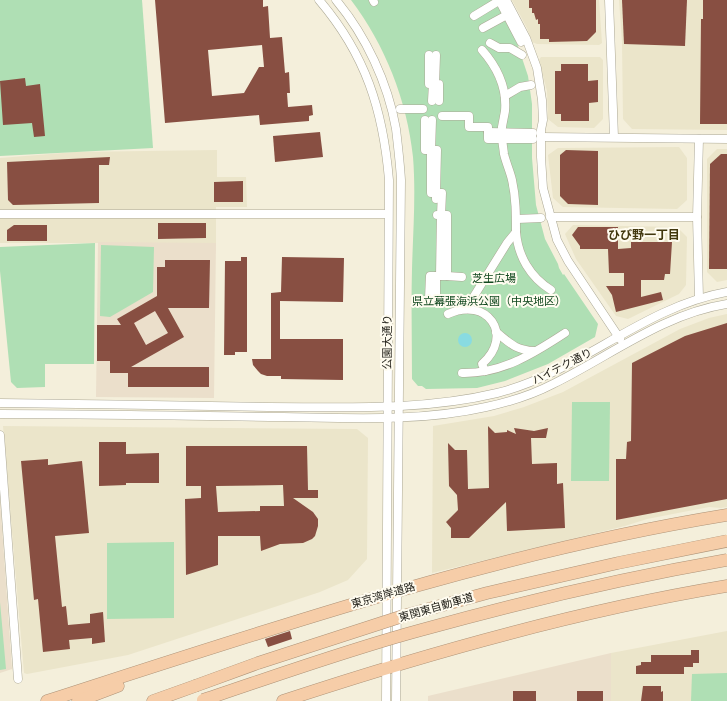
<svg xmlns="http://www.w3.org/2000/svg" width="727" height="701" viewBox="0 0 727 701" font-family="'DejaVu Sans','Noto Sans JP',sans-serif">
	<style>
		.built { fill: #ebe5ca }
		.education { fill: #ebdfcb }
		.green { fill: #afdfb4 }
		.water { fill: #89dbe1 }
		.building { fill: #884f42; fill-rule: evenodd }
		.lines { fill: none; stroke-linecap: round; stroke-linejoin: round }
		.minor-casing { stroke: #aca895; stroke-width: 9 }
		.highway-casing { stroke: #ad9277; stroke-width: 13 }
		.minor { stroke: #fff; stroke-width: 8 }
		.highway { stroke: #f6cda8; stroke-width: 12 }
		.highway-bridge-casing { stroke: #ad9277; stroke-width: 13; stroke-linecap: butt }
		.highway-bridge { stroke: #f6cda8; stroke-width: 12 }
		.labels { text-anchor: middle; stroke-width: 4; stroke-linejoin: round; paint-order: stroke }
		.park-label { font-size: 11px; fill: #11471e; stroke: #fffcf0 }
		.street-label { font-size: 11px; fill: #25231c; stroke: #fffcf0 }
		.neighbourhood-label { font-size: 12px; font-weight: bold; fill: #42380e; stroke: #fffcf0 }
	</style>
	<rect width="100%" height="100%" fill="#f4efdb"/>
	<g class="built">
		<path d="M512,0H599L602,43L599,45L537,44L532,42L527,28Z"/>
		<path d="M619,0H727V130L632,129L623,119L622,43Z"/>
		<path d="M541,57H600L603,60V119L594,128L558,127L548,119L547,91L539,60Z"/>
		<path d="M679,147L687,158V200L677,209L563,207L553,198L548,155L558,148Z"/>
		<path d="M717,149H727V280L717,282L707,272V159Z"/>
		<path d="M217,150V177H246L247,207H216V243H0V158L75,152Z"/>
		<path d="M573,225L677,227L687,237L686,285L679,294L628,319L616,316L576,259L565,234Z"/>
		<path d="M727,314V507L721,508L709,507L647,519L625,526L432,573L433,426L494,416L524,407L563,392L680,329L709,318Z"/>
		<path d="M3,426L357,429L368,438L367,559L348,580L320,592L128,655L27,674L24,673Z"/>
		<path d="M727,631V701H611V653Z"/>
	</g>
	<g class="education">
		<path d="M98,242L216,243L214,398L96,397Z"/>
		<path d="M0,498L12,669L0,673Z"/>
		<path d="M611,653V701H428V696Z"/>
	</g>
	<g class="green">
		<path d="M0,0H142L153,148L0,156Z"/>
		<path d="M351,0H495L515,37L528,76L532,104V158L536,205L545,239L558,264L559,268L563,275L564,274L598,324L595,337L548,364L505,381L477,388L426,389L422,386H418L412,379C412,342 411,306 412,269C413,232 416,194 413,157C407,100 385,45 351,0Z"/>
		<path d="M95,243L94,364H45V387L17,388L11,382L0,271V247Z"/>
		<path d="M101,245L154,247L153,292L110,317L100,316Z"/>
		<path d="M572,402H610L609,481H571Z"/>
		<path d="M174,542V618L107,619V543Z"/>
		<path d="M0,602L6,669L0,670Z"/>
		<path d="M727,673V701H691L692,674Z"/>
	</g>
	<circle class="water" cx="465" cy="340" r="7"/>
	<g class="building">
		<path d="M155,0H263V7L268,6L270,38L282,37L285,73L289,72L290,93H287L288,107L312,105L313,115L309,116V121L260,125L259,115L165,123ZM262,45L264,67H259L244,93L212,96L208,50Z"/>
		<path d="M529,0H596V32L587,41L549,42V39H540V24H538V19L536,20L534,13H532V8H529Z"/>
		<path d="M622,0H687L685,46L624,44Z"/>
		<path d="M703,0H727V124H700L701,19H703Z"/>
		<path d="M561,64H588V81L598,80V102L589,103V121H561V114H555V71H561Z"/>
		<path d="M25,78L26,86L40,84L45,136L34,137L32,123L3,125L0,81Z"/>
		<path d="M320,132L323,157L275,162L273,136Z"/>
		<path d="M566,150L598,151V205L568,204L560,196V155Z"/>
		<path d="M721,154H727V269H709L710,164Z"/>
		<path d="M110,157L109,165H99V203L13,205L8,200L7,162Z"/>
		<path d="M243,181V202H214V182Z"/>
		<path d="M158,223H206V238L158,239Z"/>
		<path d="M14,225H47V241H7V230Z"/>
		<path d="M578,227H618V249L631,248V242H672L670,274H665L664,280H641V297L661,292L663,300L616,312L612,295L606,286H624V273H609L608,249H580V246L572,235Z"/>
		<path d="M241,257H247V352H235V355H224L225,261H241Z"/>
		<path d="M282,257L344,258L343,302L280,301V339H343V380L281,379V376H267L261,374L258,371L253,365L252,359H271V293L281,292Z"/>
		<path d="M165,260H210L209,308H168L184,337L131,367H209V387H128V373H110V361H97V325H121L117,319L157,296V267H165ZM155,311L168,333L146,345L134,323Z"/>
		<path d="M727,323V499L616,520V459H626L627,442L631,441L632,363L685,336Z"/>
		<path d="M488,426L495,433L507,432V430L516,434L514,428L534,431L548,428L546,438H531L532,464L557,463V484L563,483L565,528L507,531L506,502L469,538H451V528L446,522L458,510L457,495L449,486L448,443L455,450H467L468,489L489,488Z"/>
		<path d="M99,442H126V454L159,453V483H126V485L99,486Z"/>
		<path d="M186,446H307L308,490H318V498H293L313,512L318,519V526L315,536L312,539L303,543L280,544L261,551L260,536H218V565L186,575L185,499L201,498V486H186ZM283,485L284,506H260V511L218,512L216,486Z"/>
		<path d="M48,459V465L82,461L89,533L55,536L62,607L66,606L68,625L90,623V614L103,612L105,642L92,644V638L69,640L70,649L43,652L38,599L34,600L21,461Z"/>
		<path d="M290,631L292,639L268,647L265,639Z"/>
		<path d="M691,650H699V663H693V667H684V674H636V666L641,665V662H651V655H691Z"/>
		<path d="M643,686H661V692L663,691V701H641Z"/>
		<rect x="513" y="691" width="23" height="10"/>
		<rect x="577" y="691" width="26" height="10"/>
	</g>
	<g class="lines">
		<defs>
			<g id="minor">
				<path d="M319,0C366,55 383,110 389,180L386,701"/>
				<path d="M336,0C366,36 388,83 396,129C398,146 400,163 401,180L396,701"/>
				<path d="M373,0L374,2"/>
				<path d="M499,0L521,42"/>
				<path d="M506,0L526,38L537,68L542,100L543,120L541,130V157L543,188L557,240L568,261L620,339"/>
				<path d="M609,0L614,137"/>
				<path d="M474,16L497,2"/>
				<path d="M483,28L505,16"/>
				<path d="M490,43L499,48H510L522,55"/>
				<path d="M429,55V84H433L432,101"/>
				<path d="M436,55L435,84H439V101"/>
				<path d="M505,96L520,87L531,85"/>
				<path d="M400,109H423"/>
				<path d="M442,116H469V127H488V139H533"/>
				<path d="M425,120V150H431V193H436V199"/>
				<path d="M432,120L431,150H437L436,193H442L441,215H447V276H436V298"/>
				<path d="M488,132L533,133"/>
				<path d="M541,137L727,139"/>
				<path d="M699,139L697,217L699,298"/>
				<path d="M0,214H388"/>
				<path d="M437,215H441L440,276"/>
				<path d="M550,217H697"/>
				<path d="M517,219L541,218"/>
				<path d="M516,232C518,256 530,277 551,290"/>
				<path d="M447,276L462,277"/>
				<path d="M429,299L430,276H436"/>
				<path d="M466,309L507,243L516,232C516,214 516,198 512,180C510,171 506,163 504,154C503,145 501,136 502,127C503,121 504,117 505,111C507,88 497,67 482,50"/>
				<path d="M448,314C487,296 515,335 482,364L485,371"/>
				<path d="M496,332C510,343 515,350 534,351"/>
				<path d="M462,373C501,374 533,354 565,333"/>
				<path d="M0,403C89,404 179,405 268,407C344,407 422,411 497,393C579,373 642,307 727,292"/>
				<path d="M0,414C94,414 189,416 283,417C350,418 420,422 486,407C509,402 532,395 553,384C610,356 663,314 727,304"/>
				<path d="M0,435L18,679"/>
			</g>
			<g id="highway">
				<path d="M47,701C270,629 494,553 727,515"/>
				<path d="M78,701L118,686"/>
				<path d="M153,701L195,686"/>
				<path d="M283,701C428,653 576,611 727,586"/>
			</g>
		</defs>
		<use href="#minor" class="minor-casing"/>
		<use href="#highway" class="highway-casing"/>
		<use href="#minor" class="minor"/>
		<use href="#highway" class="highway"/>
		<defs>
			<g id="highway-bridge">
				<path d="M195,686L258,663L403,616L487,593L618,563L727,541"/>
				<path d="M203,700C275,676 347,650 421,630C522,602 624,578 727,560"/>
			</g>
		</defs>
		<use href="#highway-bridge" class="highway-bridge-casing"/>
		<use href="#highway-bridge" class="highway-bridge"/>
	</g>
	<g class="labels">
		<g class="park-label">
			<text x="494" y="282">芝生広場</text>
			<text x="489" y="305">県立幕張海浜公園（中央地区）</text>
		</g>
		<g class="street-label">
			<text transform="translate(387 342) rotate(-90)" y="4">公園大通り</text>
			<text transform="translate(562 366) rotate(-27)" y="4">ハイテク通り</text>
			<text transform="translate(383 595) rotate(-16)" y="4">東京湾岸道路</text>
			<text transform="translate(436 607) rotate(-16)" y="4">東関東自動車道</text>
		</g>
		<g class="neighbourhood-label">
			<text x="644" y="239">ひび野一丁目</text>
		</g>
	</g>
</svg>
